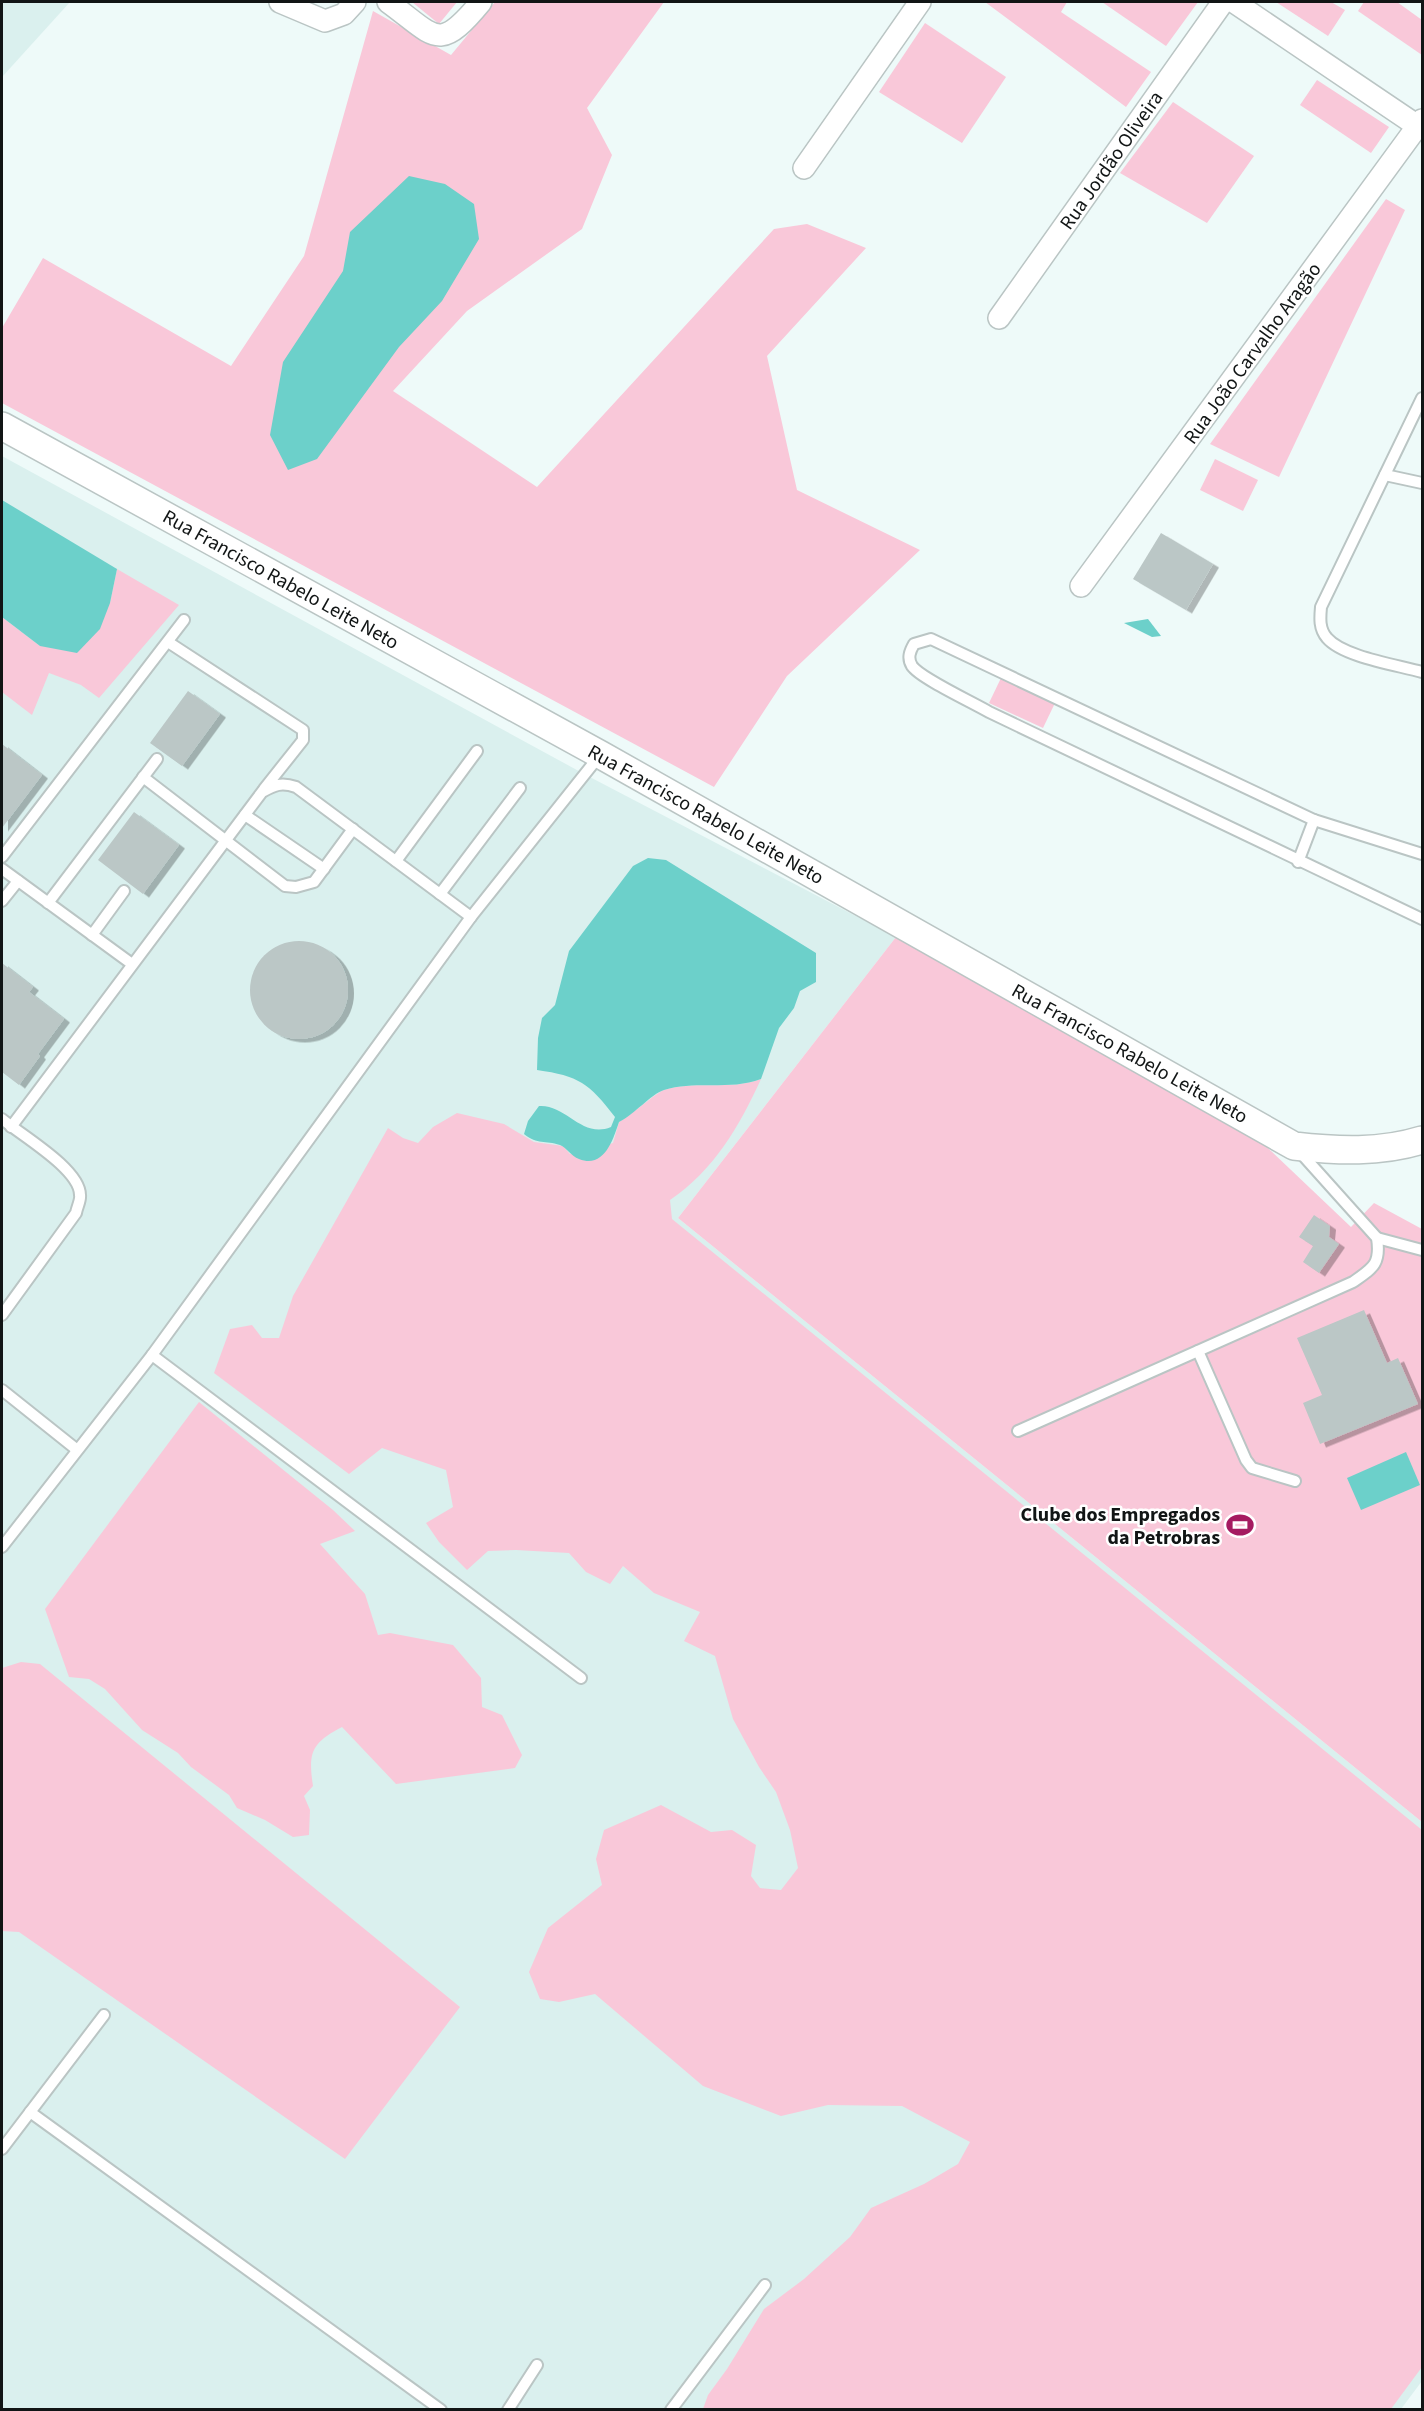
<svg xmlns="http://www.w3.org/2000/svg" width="1424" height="2411" viewBox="0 0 1424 2411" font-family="'Source Sans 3',sans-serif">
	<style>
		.built { fill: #daf0ee }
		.green { fill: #f9c8d9 }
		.water { fill: #6cd0ca }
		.building { fill: #bbc7c6; filter: url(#shadow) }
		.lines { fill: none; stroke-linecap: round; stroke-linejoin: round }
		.service-casing { stroke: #bac5c4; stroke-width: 14 }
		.minor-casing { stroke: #bac5c4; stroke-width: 24 }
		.tertiary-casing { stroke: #bac5c4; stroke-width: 30 }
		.service { stroke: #fff; stroke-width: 10 }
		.minor { stroke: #fff; stroke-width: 21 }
		.tertiary { stroke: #fff; stroke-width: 27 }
		.labels { text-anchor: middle; stroke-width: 5; stroke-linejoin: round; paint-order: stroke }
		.street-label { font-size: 20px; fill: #111515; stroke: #fff }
		.poi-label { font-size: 20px; font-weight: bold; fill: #111515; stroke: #fff; text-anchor: end }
	</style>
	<defs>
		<filter id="shadow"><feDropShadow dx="6" dy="3.5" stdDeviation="0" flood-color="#0004"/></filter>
	</defs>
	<rect width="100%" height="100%" fill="#eefaf9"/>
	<g class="built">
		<path d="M2,2H70L2,77Z"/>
		<path d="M2,456L586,775L896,937L678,1218L1422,1822V2381L1401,2409H2Z"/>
	</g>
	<g class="green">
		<path d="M412,2H457L439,24Z"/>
		<path d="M495,2H664L587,108L612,155L582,229L467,311L393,391L537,487L774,229L807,224L866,248L767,356L797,490L920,550L787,676L714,787L2,403V328L43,258L231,366L304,256L373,11L451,55Z"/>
		<path d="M985,2H1067L1061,12L1151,72L1126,107Z"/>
		<path d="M1102,2H1198L1166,46Z"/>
		<path d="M1276,2H1331L1345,10L1328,36Z"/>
		<path d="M1364,2H1397L1422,20V55L1358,11Z"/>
		<path d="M925,23L1006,77L962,143L879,92Z"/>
		<path d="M1317,80L1389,127L1371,153L1300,105Z"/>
		<path d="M1173,102L1254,156L1207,223L1120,173Z"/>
		<path d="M1386,199L1405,210L1279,477L1210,444Z"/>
		<path d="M1215,459L1258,480L1243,511L1200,490Z"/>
		<path d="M117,569L179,605L99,698L81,685L49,673L32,715L2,692V617L40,646L110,603Z"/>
		<path d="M1001,678L1055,703L1043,728L989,703Z"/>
		<path d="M896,937L1252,1133L1351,1227L1374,1203L1422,1229V1822L678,1218Z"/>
		<path d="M761,1079C739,1127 714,1170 670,1200L672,1219L1422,1830V2367L1391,2409H703L708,2395L727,2369L764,2309L804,2279L850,2237L871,2208L924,2184L958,2164L970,2142L902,2106L828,2105L781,2116L703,2086L595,1994L559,2002L540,1999L529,1972L548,1928L602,1885L596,1859L604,1830L661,1805L711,1832L732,1830L756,1845L751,1876L760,1888L781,1890L798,1868L790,1830L776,1792L759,1767L733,1719L715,1656L684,1641L700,1612L654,1593L623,1566L610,1584L586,1572L569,1553L516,1550L488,1551L467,1570L439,1542L426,1523L453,1507L446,1470L382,1448L349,1474L214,1373L230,1329L252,1325L262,1338H279L293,1296L388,1128L403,1138L418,1143L433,1127L457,1113L504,1124L534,1142L563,1146L570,1154L613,1143L619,1122C630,1116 657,1092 664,1090C696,1080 729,1091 761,1079Z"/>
		<path d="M199,1402L333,1510L355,1531L320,1544L365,1594L378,1635L390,1633L453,1645L481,1678L482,1707L502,1715L522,1755L515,1768L396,1784L342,1727C311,1743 308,1753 313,1786L304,1796L310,1810L309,1835L293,1837L265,1820L237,1808L229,1795L191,1767L178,1753L142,1730L105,1689L89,1679L69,1677L45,1609Z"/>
		<path d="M21,1662L40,1664L460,2007L345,2159L19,1932L2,1931V1668Z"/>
	</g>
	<g class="water">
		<path d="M409,176L445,184L474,204L479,239L442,301L399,347L317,459L288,470L270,435L283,362L343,271L350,232Z"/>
		<path d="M2,500L117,569L110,603L100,629L77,653L40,646L2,617Z"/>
		<path d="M1148,619L1161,636L1152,637L1124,623Z"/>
		<path d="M648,858L666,860L816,953V982L800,991L794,1008L779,1028L761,1079C729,1091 696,1080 664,1090C651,1094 634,1115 619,1122C613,1140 604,1169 579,1159C571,1156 567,1148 560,1145C545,1140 538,1145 524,1134L528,1121L539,1106C566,1104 582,1139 611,1127L615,1117C589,1083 579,1076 537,1070L538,1038L542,1018L555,1005L569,951L633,866Z"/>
		<path d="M1406,1452L1420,1485L1361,1510L1347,1478Z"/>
	</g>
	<g class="building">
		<path d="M1161,533L1213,564L1186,610L1133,579Z"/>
		<path d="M188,691L220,714L182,766L150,743Z"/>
		<path d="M2,744L42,775L2,828Z"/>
		<path d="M134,812L179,845L143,894L98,860Z"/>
		<circle cx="299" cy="990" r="49"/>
		<path d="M2,963L33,987L29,992L64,1019L38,1054L40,1056L19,1085L2,1072Z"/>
		<path d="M1314,1215L1330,1226L1329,1237L1339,1244L1319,1273L1303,1262L1313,1246L1299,1237Z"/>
		<path d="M1364,1310L1387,1363L1398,1358L1418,1404L1320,1444L1303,1403L1322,1395L1297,1338Z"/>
	</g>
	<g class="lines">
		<defs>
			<g id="service">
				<path d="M1422,398L1321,607C1320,618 1319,629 1327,638C1343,657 1398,665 1422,672"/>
				<path d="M1385,475L1422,483"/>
				<path d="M168,642L303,730V740L264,789"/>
				<path d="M143,777L285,886L296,887L314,882L353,829"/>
				<path d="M245,815L324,869"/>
				<path d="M1422,854L1314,820L931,639L914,644C910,651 907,658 912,666C920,678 974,703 989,712L1422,919"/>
				<path d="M2,857L184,620"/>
				<path d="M396,861L477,751"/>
				<path d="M1298,862L1314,820"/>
				<path d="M2,869L132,964"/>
				<path d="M440,894L520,788"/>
				<path d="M2,901L18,881"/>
				<path d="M48,903L157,759"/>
				<path d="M92,935L124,891"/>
				<path d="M2,1119C21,1135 80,1169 80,1195C81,1200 77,1207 76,1213L2,1315"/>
				<path d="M11,1127L262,792C275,785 281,782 296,787L471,917"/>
				<path d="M1377,1238L1422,1250"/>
				<path d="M1198,1351L1246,1460L1252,1468L1295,1481"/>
				<path d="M152,1355L581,1678"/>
				<path d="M2,1390L76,1449"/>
				<path d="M1018,1431L1353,1282C1373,1268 1381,1264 1377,1238L1299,1151"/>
				<path d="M2,1547L152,1355L471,917L600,755"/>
				<path d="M30,2112L441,2410"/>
				<path d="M2,2149L104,2015"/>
				<path d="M508,2410L537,2365"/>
				<path d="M671,2410L765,2285"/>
			</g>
			<g id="minor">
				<path d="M280,2L325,21L344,14L355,2"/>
				<path d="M388,2C436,37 438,54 481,2"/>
				<path d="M1234,2L1422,129"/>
				<path d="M804,168L920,2"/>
				<path d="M999,318L1223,2"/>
				<path d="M1081,586L1422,120"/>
			</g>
			<path id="tertiary" d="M2,426L601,755L1294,1146C1338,1151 1380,1153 1422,1140"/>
		</defs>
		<use href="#service" class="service-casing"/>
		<use href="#minor" class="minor-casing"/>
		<use href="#tertiary" class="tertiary-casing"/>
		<use href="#service" class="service"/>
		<use href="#minor" class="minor"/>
		<use href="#tertiary" class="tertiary"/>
	</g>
	<defs>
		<symbol id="stadium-bare" viewBox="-9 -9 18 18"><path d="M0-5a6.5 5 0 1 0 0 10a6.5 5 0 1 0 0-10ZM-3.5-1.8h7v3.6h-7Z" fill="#a51b61" stroke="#fff" stroke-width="2.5" paint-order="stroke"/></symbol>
	</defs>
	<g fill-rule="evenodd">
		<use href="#stadium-bare" x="1221" y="1506" width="38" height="38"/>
	</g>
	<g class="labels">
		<g class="street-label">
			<text transform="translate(1111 160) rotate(-55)" y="7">Rua Jordão Oliveira</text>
			<text transform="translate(1252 353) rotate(-54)" y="7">Rua João Carvalho Aragão</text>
			<text transform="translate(281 579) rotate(29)" y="7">Rua Francisco Rabelo Leite Neto</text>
			<text transform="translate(706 814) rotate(29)" y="7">Rua Francisco Rabelo Leite Neto</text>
			<text transform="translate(1130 1053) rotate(29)" y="7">Rua Francisco Rabelo Leite Neto</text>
		</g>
		<g class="poi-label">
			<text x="1220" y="1521">Clube dos Empregados<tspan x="1220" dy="23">da Petrobras</tspan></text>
		</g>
	</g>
	<rect width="1424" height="2411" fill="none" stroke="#111515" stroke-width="6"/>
</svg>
